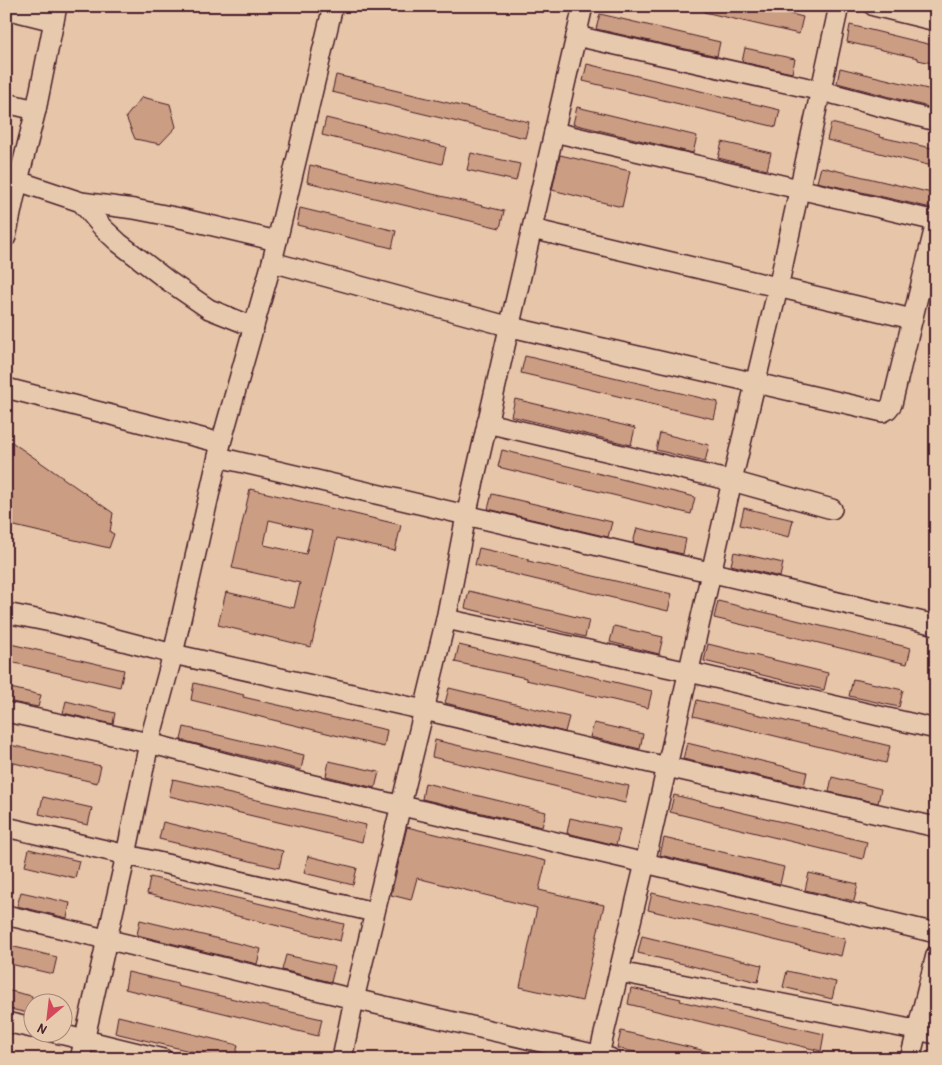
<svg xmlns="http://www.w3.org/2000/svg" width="942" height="1065" viewBox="0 0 942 1065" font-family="'Patrick Hand',sans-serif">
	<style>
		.building { fill: #cb9d83; stroke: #4a1f2b; fill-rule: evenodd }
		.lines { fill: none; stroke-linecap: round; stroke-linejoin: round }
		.minor-casing { stroke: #4a1f2b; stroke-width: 22 }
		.minor { stroke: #e7caae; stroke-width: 19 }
	</style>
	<rect width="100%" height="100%" fill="#e6c5a8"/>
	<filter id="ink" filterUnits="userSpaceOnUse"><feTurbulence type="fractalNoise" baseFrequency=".02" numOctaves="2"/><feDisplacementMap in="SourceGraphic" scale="10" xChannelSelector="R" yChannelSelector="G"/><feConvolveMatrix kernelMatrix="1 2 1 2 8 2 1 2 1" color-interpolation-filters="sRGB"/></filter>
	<g filter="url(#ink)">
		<g class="building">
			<path d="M704,6H758L803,17L799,34L704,12Z"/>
			<path d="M600,14L720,42L717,56L596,29Z"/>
			<path d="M850,25L936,46V64L918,60V58L847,42Z"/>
			<path d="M745,48L795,59L792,73L742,62Z"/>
			<path d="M587,64L780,110L776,127L583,81Z"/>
			<path d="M840,68L936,91V109L837,83Z"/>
			<path d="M336,75L385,86V88L529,122L525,138L332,92Z"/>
			<path d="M142,97L170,104L176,127L160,144L135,139L126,117Z"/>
			<path d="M577,107L697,136L693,153L573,124Z"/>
			<path d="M326,118L446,147L442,164L322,135Z"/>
			<path d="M831,123L880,135V137L936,149V167L827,140Z"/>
			<path d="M722,142L771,153L767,170L718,158Z"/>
			<path d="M471,153L520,164L516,181L467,170Z"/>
			<path d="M560,155L630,171L622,207L552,190Z"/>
			<path d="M310,165L504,211L500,228L307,182Z"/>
			<path d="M821,167L936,194V209L817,182Z"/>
			<path d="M300,208L396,231L392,248L297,225Z"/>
			<path d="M525,356L718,402L714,419L521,373Z"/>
			<path d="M515,399L635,428L631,445L511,416Z"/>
			<path d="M660,433L709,445L705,462L656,450Z"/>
			<path d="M6,438L113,513L110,532L114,534L109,548L6,524Z"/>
			<path d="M502,450L695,497L691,514L498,467Z"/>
			<path d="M250,489L401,525L395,551L337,538L311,647L218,625L226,592L294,608L300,583L232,568ZM269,520L312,530L306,554L264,545Z"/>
			<path d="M492,494L612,522L608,537L488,509Z"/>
			<path d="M744,508L793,520L789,537L740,525Z"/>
			<path d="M637,528L686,539L683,554L633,543Z"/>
			<path d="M479,548L528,559V561L672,594L668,611L475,565Z"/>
			<path d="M734,552L783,563L780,577L731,565Z"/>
			<path d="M469,591L589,620L585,637L465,608Z"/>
			<path d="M718,601L911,648L907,664L714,618Z"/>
			<path d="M614,626L663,637L659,654L610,642Z"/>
			<path d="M6,643L124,670L120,687L6,661Z"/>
			<path d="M708,644L828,673L824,690L704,661Z"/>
			<path d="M459,645L652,691L648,708L526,680V678L455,662Z"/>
			<path d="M853,679L903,690L899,707L849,696Z"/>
			<path d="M194,683L244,695L243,697L387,730L384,747L191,700Z"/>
			<path d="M6,687L41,695L38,707L6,701Z"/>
			<path d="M449,688L569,717L565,732L445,703Z"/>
			<path d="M697,700L890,746L886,763L693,716Z"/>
			<path d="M66,701L115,713L113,724L63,713Z"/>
			<path d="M594,723L643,734L640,749L590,737Z"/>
			<path d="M184,727L304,755L301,770L181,740Z"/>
			<path d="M435,740L629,786L625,803L432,757Z"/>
			<path d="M687,743L807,772L804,786L683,759Z"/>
			<path d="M6,744L101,766L97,783L6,761Z"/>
			<path d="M329,761L379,772L375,788L326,776Z"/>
			<path d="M832,777L881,789L878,803L829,792Z"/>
			<path d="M173,779L222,790V792L366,825L362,842L169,796Z"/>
			<path d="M425,783L546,812L542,827L422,799Z"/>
			<path d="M674,795L723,807V808L867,842L863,859L670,812Z"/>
			<path d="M43,797L92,808L88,825L39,814Z"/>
			<path d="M570,818L620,829L616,845L567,833Z"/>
			<path d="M163,822L283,851L279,868L159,839Z"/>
			<path d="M407,827L546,861L539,890L604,905L582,1001L520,987L537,908L417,878L411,900L391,895Z"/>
			<path d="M664,838L784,867L780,884L660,855Z"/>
			<path d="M29,849L79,861L75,878L25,866Z"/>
			<path d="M308,856L357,868L353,885L304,873Z"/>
			<path d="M809,873L858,884L854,901L805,890Z"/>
			<path d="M150,877L344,924L340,941L147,894Z"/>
			<path d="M21,892L70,903L67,918L17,906Z"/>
			<path d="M652,893L845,939L841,956L648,910Z"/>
			<path d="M140,920L261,949L257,964L137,935Z"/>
			<path d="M642,936L762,965L758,982L638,953Z"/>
			<path d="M6,945L57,957L53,974L6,963Z"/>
			<path d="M286,955L335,966L331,982L282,970Z"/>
			<path d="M787,971L836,982L832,999L783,987Z"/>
			<path d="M128,972L178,984L177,986L322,1019L318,1036L125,989Z"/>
			<path d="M631,988L681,999L680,1001L824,1034L821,1051L628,1004Z"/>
			<path d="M6,990L32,996V1014L6,1008Z"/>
			<path d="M118,1016L238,1045L235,1059H223L115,1033Z"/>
			<path d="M621,1031L714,1053V1059H664L617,1048Z"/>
		</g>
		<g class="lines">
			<defs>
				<g id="minor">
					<path d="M874,6L936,21"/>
					<path d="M6,9L54,21"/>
					<path d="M576,36L822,91L936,121"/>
					<path d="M6,103L36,110"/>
					<path d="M554,132L936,221"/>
					<path d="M6,179L18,181L81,202L134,209L180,218L277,241"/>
					<path d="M81,202L103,228L119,243L167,280L209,309L254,327"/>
					<path d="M532,229L912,319"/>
					<path d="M6,237L18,181L36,110L57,6"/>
					<path d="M272,262L511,327L883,412L888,409L892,404L936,222"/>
					<path d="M6,388L221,443"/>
					<path d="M487,423L732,481L832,509"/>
					<path d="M218,457C457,514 697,568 936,625"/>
					<path d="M6,613L51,622L173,654L424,710L667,767L936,827"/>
					<path d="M446,619L689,672L936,729"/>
					<path d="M6,712L149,743L275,776L645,863L936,933"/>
					<path d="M6,827L374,912"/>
					<path d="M6,915L354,999L610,1058"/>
					<path d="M619,972L936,1034"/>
					<path d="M6,1022L32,1028"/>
					<path d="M52,1032L163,1059"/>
					<path d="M80,1059L126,855L149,743L173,654L221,443L272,262L333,6"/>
					<path d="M342,1059L354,999L446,619L466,516L583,6"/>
					<path d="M598,1059L645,863L732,481L778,288L839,6"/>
					<path d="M910,1059L936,955"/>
				</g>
			</defs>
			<use href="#minor" class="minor-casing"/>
			<use href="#minor" class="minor"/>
		</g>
	</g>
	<rect width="942" height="1065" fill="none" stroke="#e7caae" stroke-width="25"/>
	<rect x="12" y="12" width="917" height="1040" fill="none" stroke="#4a1f2b" stroke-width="2" filter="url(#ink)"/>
	<g transform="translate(48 1018) rotate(208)"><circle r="24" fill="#e7caae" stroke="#a8867a"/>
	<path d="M0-4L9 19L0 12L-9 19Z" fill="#d1495b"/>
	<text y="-8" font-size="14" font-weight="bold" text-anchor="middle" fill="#4a1f2b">N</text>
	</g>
</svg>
